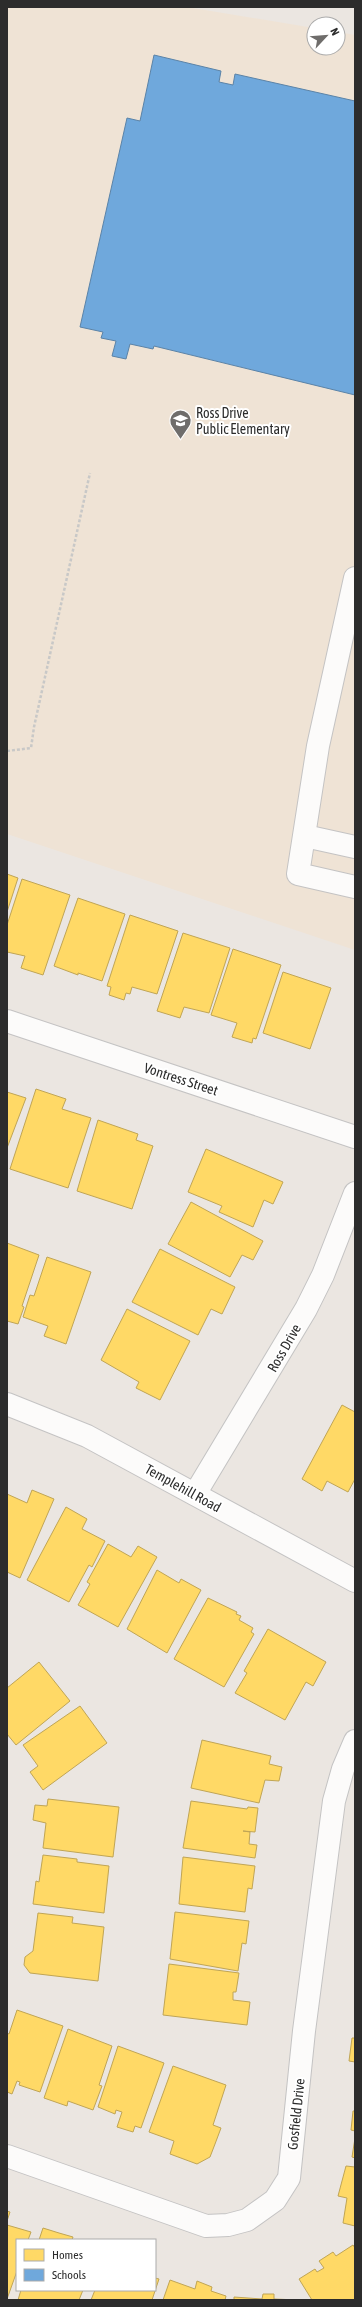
<svg xmlns="http://www.w3.org/2000/svg" width="362" height="2307" viewBox="0 0 362 2307" font-family="'Asap Condensed',sans-serif">
	<style>
		.education { fill: #efe3d5 }
		.homes { fill: #ffd966; stroke: #c0a555 }
		.schools { fill: #6fa8dc; stroke: #5b83a7 }
		.lines { fill: none; stroke-linecap: round; stroke-linejoin: round }
		.minor-casing { stroke: #c4c3c3; stroke-width: 24 }
		.path { stroke: #c8c8c7; stroke-width: 2.5; stroke-dasharray: 3 2; stroke-linecap: butt }
		.minor { stroke: #fcfbfa; stroke-width: 22 }
		.labels { text-anchor: middle; stroke-width: 4; stroke-linejoin: round; paint-order: stroke }
		.poi-label { font-size: 14px; fill: #2c2c2c; stroke: #fff; text-anchor: start }
		.street-label { font-size: 14px; fill: #2c2c2c; stroke: #fff }
	</style>
	<rect width="100%" height="100%" fill="#ebe6e1"/>
	<path class="education" d="M7,7H187L314,28V48H338V32L355,35V950L7,834Z"/>
	<g class="homes">
		<path d="M7,874L18,878L7,912Z"/>
		<path d="M22,879L70,895L43,975L21,968L25,956L7,952V925Z"/>
		<path d="M78,898L125,914L102,981L78,973V975L54,966Z"/>
		<path d="M130,915L178,931L157,994L132,987L130,994L126,993L124,1000L109,995L111,987L107,986Z"/>
		<path d="M183,933L230,948L209,1013L184,1007L180,1018L157,1011Z"/>
		<path d="M233,949L281,965L256,1039L253,1038L252,1043L232,1037L237,1023L211,1015Z"/>
		<path d="M283,972L331,988L310,1049L263,1033Z"/>
		<path d="M36,1089L66,1099L62,1109L91,1118L68,1188L10,1169Z"/>
		<path d="M7,1092L26,1098L7,1148Z"/>
		<path d="M98,1120L138,1134L136,1140L153,1146L132,1209L77,1191Z"/>
		<path d="M206,1149L283,1182L273,1204L264,1200L253,1227L219,1212L222,1206L188,1192Z"/>
		<path d="M191,1202L263,1241L253,1260L242,1255L230,1277L168,1244Z"/>
		<path d="M7,1243L39,1255L22,1306L24,1307L18,1324L7,1321Z"/>
		<path d="M160,1249L235,1287L222,1314L211,1309L198,1335L132,1302Z"/>
		<path d="M47,1257L91,1272L66,1344L44,1336L48,1326L23,1317L30,1295L34,1296Z"/>
		<path d="M127,1309L190,1341L160,1400L136,1388L139,1382L101,1360Z"/>
		<path d="M342,1405L355,1412V1479L348,1492L327,1481L322,1491L302,1479Z"/>
		<path d="M32,1490L54,1499L20,1578L7,1572V1494L27,1503Z"/>
		<path d="M66,1507L87,1519L82,1529L105,1541L92,1567L89,1565L69,1602L27,1580Z"/>
		<path d="M108,1544L131,1557L138,1546L157,1557L118,1627L78,1605L90,1584L87,1582Z"/>
		<path d="M157,1570L179,1583L181,1579L201,1590L167,1653L127,1629Z"/>
		<path d="M208,1598L237,1612L236,1614L241,1616L239,1620L253,1628L251,1632L254,1634L224,1687L174,1659Z"/>
		<path d="M268,1629L326,1662L313,1686L306,1682L285,1720L235,1693L247,1673L244,1671Z"/>
		<path d="M39,1662L70,1701L16,1745L7,1734V1688Z"/>
		<path d="M80,1706L107,1743L43,1790L30,1772L38,1766L23,1745Z"/>
		<path d="M202,1740L271,1756L269,1764L282,1767L279,1781L265,1780L259,1803L191,1788Z"/>
		<path d="M48,1799L119,1807L113,1857L43,1848L46,1823L33,1820L35,1805L47,1806Z"/>
		<path d="M191,1801L247,1809L248,1807L258,1808L255,1832L243,1831L250,1832L249,1844L257,1845L255,1858L183,1848Z"/>
		<path d="M43,1855L77,1859V1862L109,1866L104,1913L33,1904L36,1881L39,1882Z"/>
		<path d="M183,1857L255,1866L252,1889L248,1888L245,1912L179,1904Z"/>
		<path d="M175,1912L249,1921L246,1944L242,1943L238,1971L170,1959Z"/>
		<path d="M38,1913L73,1917L72,1923L104,1927L98,1981L30,1973L24,1965L25,1957L33,1951Z"/>
		<path d="M169,1964L239,1973L236,1992H233V2000L250,2002L247,2025L163,2015Z"/>
		<path d="M17,2010L63,2026L40,2092L19,2085L20,2082L17,2081L12,2094L7,2092V2033L9,2034Z"/>
		<path d="M68,2029L112,2046L99,2085L102,2086L93,2110L68,2101L67,2106L44,2098Z"/>
		<path d="M352,2038H355V2062L349,2061Z"/>
		<path d="M118,2046L164,2063L141,2128L135,2126L133,2132L117,2127L122,2112L116,2110L115,2114L98,2107Z"/>
		<path d="M173,2066L226,2085L213,2125L221,2128L215,2144L210,2157L197,2164L170,2154L174,2141L149,2132Z"/>
		<path d="M353,2111H355V2131L351,2130Z"/>
		<path d="M355,2138V2158L352,2157Z"/>
		<path d="M346,2166L355,2167V2226L343,2223L347,2198L338,2196Z"/>
		<path d="M7,2211L10,2212L7,2221Z"/>
		<path d="M7,2225L31,2232L28,2240H17V2271L7,2299Z"/>
		<path d="M43,2228L59,2233L73,2237L72,2240H39Z"/>
		<path d="M353,2245L355,2248V2300H312L299,2279L315,2269L317,2272L324,2268L319,2261L333,2252L336,2256Z"/>
		<path d="M155,2278L159,2279L152,2300H91L95,2290H155Z"/>
		<path d="M170,2280L195,2289L197,2281L212,2287L211,2291L226,2296L225,2300H163Z"/>
		<path d="M21,2290H83L79,2300H18Z"/>
		<path d="M263,2294H274V2299L298,2300H234V2297L262,2299Z"/>
	</g>
	<path class="schools" d="M154,55L221,71L219,82L233,85L235,74L355,101V395L154,346L153,349L130,344L126,359L112,356L116,341L101,338L103,332L80,327L127,118L140,121Z"/>
	<g class="lines">
		<defs>
			<g id="minor">
				<path d="M355,578L318,746L298,874L355,887"/>
				<path d="M305,836L355,847"/>
				<path d="M7,1021L355,1137"/>
				<path d="M7,1404L87,1436L355,1581"/>
				<path d="M195,1494L306,1309L323,1275L355,1193"/>
				<path d="M7,2156L206,2226L228,2225L247,2220L275,2200L289,2178L304,2031L334,1801L343,1769L355,1741"/>
			</g>
		</defs>
		<use href="#minor" class="minor-casing"/>
		<path class="path" d="M7,751L31,748L34,727L90,473"/>
		<use href="#minor" class="minor"/>
	</g>
	<defs>
		<symbol id="school-pin" viewBox="-11 -11 22 30"><path d="M0 17L-7.5 6A9.5 9.5 0 1 1 7.5 6Z" fill="#6f6d6b" stroke="#fff"/><path d="M0-5L7-2L0 1L-7-2ZM-4 1L0 2.5L4 1V4Q0 6-4 4Z" fill="#fff"/></symbol>
	</defs>
	<g fill-rule="evenodd">
		<use href="#school-pin" x="168" y="408" width="25" height="34"/>
	</g>
	<g class="labels">
		<g class="poi-label">
			<text x="196" y="418">Ross Drive<tspan x="196" dy="16">Public Elementary</tspan></text>
		</g>
		<g class="street-label">
			<text transform="translate(181 1079) rotate(18)" y="5">Vontress Street</text>
			<text transform="translate(284 1348) rotate(-60)" y="5">Ross Drive</text>
			<text transform="translate(183 1488) rotate(29)" y="5">Templehill Road</text>
			<text transform="translate(296 2114) rotate(-84)" y="5">Gosfield Drive</text>
		</g>
	</g>
	<rect width="362" height="2307" fill="none" stroke="#2c2c2c" stroke-width="16"/>
	<rect x="16" y="2239" width="140" height="52" fill="#ffffff" stroke="#ababab"/>
	<rect x="24" y="2249" width="20" height="12" fill="#ffd966" stroke="#ababab"/>
	<text x="52" y="2259" font-size="12" fill="#2c2c2c">Homes</text>
	<rect x="24" y="2269" width="20" height="12" fill="#6fa8dc" stroke="#ababab"/>
	<text x="52" y="2279" font-size="12" fill="#2c2c2c">Schools</text>
	<g transform="translate(326 36) rotate(64)"><circle r="19" fill="#ffffff" stroke="#ababab"/>
	<path d="M0-3L7 15L0 10L-7 15Z" fill="#6f6d6b"/>
	<text y="-6" font-size="11" font-weight="bold" text-anchor="middle" fill="#2c2c2c">N</text>
	</g>
</svg>
